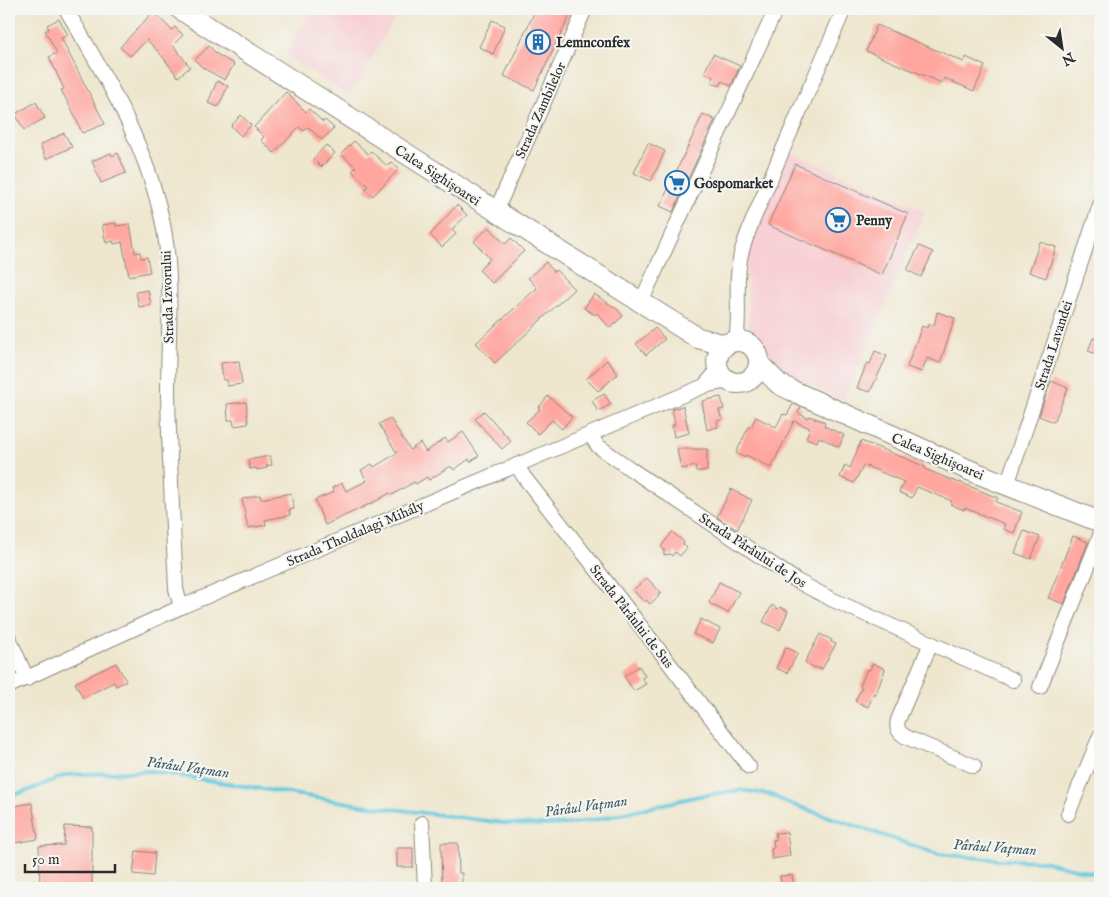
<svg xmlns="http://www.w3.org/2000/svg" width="1109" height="897" viewBox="0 0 1109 897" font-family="'IM FELL English',serif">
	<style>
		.built { fill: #f7cfd4 }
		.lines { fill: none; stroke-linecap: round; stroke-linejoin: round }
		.stream { stroke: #5fc7dc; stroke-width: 4 }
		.building { fill: #ffa69f }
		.minor-casing { stroke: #8c887c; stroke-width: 16 }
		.highway-casing { stroke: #8c887c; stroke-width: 22 }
		.minor { stroke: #fff; stroke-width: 14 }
		.highway { stroke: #fff; stroke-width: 20 }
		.labels { text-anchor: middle; stroke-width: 4; stroke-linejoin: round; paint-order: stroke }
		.poi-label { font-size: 14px; font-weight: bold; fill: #2b2b2b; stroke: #f6f6f2; text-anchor: start }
		.street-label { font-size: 14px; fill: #2b2b2b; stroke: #f6f6f2 }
		.water-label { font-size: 15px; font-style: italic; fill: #3b5a60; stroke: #f6f6f2 }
	</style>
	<rect width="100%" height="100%" fill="#f6f6f2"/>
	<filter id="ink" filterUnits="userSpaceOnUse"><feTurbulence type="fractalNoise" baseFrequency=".02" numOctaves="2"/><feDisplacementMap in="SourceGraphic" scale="10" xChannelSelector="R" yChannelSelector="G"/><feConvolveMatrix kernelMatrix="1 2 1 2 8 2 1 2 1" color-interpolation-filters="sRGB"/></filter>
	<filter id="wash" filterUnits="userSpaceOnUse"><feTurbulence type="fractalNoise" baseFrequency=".0096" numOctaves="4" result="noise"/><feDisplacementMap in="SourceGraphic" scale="20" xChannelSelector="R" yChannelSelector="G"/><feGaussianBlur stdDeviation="1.12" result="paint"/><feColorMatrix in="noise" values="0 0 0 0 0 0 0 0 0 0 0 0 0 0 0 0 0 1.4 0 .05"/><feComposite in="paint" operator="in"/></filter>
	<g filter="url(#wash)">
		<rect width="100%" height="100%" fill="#eee6cd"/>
		<g class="built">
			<path d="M311,9H400L350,96L285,55Z"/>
			<path d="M788,151L925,211L843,401L768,364L761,348L749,333L746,259L759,220Z"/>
		</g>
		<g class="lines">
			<path class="stream" d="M9,796L27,791L66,775L150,771L362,805L511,824L543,825L568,824L599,819L699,796L741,790L772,795L785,802L938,854L1001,860L1043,861L1100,875"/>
		</g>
		<g id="blocks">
			<g class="building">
				<path d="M536,9H573L534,90L504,76Z"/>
				<path d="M153,12L172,30L175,27L183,35L173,45L190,67L178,77L162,56L147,40L130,56L120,47Z"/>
				<path d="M59,19L68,35L61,38L105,124L82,133L74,114L61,90L64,89L49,57L57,53L45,31L49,29L47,25Z"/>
				<path d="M492,20L505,26L493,54L479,47Z"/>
				<path d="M877,25L964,62L966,57L985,66L974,91L944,78L942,83L866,51Z"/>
				<path d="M209,46L218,55L234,64L225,80L203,68L195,60Z"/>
				<path d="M713,54L740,66L731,86L722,81L720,86L711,82L713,77L704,73Z"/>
				<path d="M217,81L228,86L218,107L208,103Z"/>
				<path d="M286,92L306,112L309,109L323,122L325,120L334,128L322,140L308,127L304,131L299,127L274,153L261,140L264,137L254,127Z"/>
				<path d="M36,102L45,118L24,130L15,114Z"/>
				<path d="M703,114L715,120L673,212L660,206Z"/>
				<path d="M241,115L251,125L241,136L231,126Z"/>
				<path d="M64,133L72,147L46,159L40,145Z"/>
				<path d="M354,141L368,154L371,151L387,166L391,162L399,169L373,196L365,189L368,186L352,171L356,167L341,154Z"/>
				<path d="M648,143L665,151L651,181L634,173Z"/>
				<path d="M326,145L335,153L321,167L313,159Z"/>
				<path d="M111,153L112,156L118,153L126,173L101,183L92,161Z"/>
				<path d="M795,164L908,214L882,275L768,225Z"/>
				<path d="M457,205L467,215L452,229L456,234L442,247L430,235Z"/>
				<path d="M116,223V226L130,224L135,253L140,252L141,258L147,257L150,272L129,276L122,242L114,244L113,241L106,243L102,225Z"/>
				<path d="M489,227L505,244L511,238L524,251L492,283L479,270L490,259L474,241Z"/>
				<path d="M1040,242L1056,247L1046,278L1029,272Z"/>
				<path d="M919,246L933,252L921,277L907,270Z"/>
				<path d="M546,262L554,272L556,270L574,289L495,363L476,343L537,288L528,278Z"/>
				<path d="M148,290L151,305L139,307L136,292Z"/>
				<path d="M594,294L617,309L623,316L610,328L597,313L595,315L584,308Z"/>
				<path d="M937,312L955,318L940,363L927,358L922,372L907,367L922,326L927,328L929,324L934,326Z"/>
				<path d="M655,328L665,339L646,355L636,344Z"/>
				<path d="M1093,338L1100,341V355L1088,351Z"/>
				<path d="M875,351L887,356L870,392L857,388L867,363L870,364Z"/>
				<path d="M607,360L618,374L598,391L586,379Z"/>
				<path d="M239,361L242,384L227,386V380H223L221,363Z"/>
				<path d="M1051,381L1068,388L1054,422L1039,416Z"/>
				<path d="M604,394L611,404L598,411L592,401Z"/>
				<path d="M548,396L572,417L562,429L552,420L538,434L526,422L540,409L538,408Z"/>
				<path d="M721,397L724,409L719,410L722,420L717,421L718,427L707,430L702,401Z"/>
				<path d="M246,402L248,424L234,426L233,420H228L227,404Z"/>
				<path d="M793,404L801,407L798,413L808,418L809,416L825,422L824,426L844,435L839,447L819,437L817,442L806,438L810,428L794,421L771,468L746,455L745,458L736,453L749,426L751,427L756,417L776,427L783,414L787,415Z"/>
				<path d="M683,406L689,433L674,437L672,425H675L672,409Z"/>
				<path d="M484,411L511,441L502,449L475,419Z"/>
				<path d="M390,418L410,450L420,443L426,452L445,438L448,442L463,432L479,456L470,462L469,459L454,470L452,467H449L429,480L427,477L416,484L414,482L392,495L390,493L376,501L325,525L315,500L334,492L332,488L342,483L346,491L367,481L361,470L372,464L374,467L397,453L379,424Z"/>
				<path d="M861,441L907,459L925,467V469L959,483V482L998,498L996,502L1022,512L1014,533L1003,529L1005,524L965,508L964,510L950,504L952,501L917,487L912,498L899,492L904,482L864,465L854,483L840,477L845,465L850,468Z"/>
				<path d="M677,449H707V471H696V466L681,469Z"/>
				<path d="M270,456L272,465L266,466L267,468L257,470V468L250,469L248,460Z"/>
				<path d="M731,489L752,500L737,530L717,517Z"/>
				<path d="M291,493L294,509L289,510L290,515L265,520L266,525L248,528L242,499L260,495L261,499Z"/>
				<path d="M1024,531L1040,537L1031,559L1015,553Z"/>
				<path d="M672,532L684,542L683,544L687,548L680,556L675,552L672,556L670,554L664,555V549L661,547Z"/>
				<path d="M1073,536L1088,542L1064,604L1048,598Z"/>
				<path d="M647,578L661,593L658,595L659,596L650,604L646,600L644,602L633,590Z"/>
				<path d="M719,582L739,592L728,613L709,603Z"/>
				<path d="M772,605L778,609L780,607L788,611L780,630L763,622Z"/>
				<path d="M701,619L720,629L713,643L693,634Z"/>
				<path d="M820,634L832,640L831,642L836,644L822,669L813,667L805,662Z"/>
				<path d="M786,647L798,653L787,673L776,668Z"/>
				<path d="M116,663L126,681L116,686L114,682L83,698L75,683Z"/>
				<path d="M873,663L885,669L876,694L874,693L868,707L855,701L862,687L860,686L865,674L867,669L870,670Z"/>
				<path d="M639,666L645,676L642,678L646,684L634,691L624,676Z"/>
				<path d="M32,803L38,839L9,844V807Z"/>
				<path d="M65,826L92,827V888H40L39,846L64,845Z"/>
				<path d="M787,832L790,856L772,859L771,849L774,848L773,840H776L775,833Z"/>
				<path d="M441,843H458L459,873H462V888H442Z"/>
				<rect x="397" y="848" width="16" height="19"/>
				<path d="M136,851L155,853L153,876L133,874Z"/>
				<path d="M792,875L794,888H782L780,876Z"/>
			</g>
		</g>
	</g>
	<g filter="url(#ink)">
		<use href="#blocks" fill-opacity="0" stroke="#8c887c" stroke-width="1"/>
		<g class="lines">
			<defs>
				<g id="minor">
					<path d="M66,9C103,72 141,135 159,207C175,265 168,332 168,392C169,458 173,523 176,589L181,607"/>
					<path d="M496,211L585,9"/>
					<path d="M641,302L776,9"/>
					<path d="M736,341C741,312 734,283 741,254C747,231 758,209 767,187C792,127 819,68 844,9"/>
					<path d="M704,386L718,370"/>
					<path d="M590,435L598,446L632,470L797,581L831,599L1013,680"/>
					<path d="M517,465L524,477L615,593L749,767"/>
					<path d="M1007,485L1100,205"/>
					<path d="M9,638L27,679"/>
					<path d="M931,643L898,720C896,728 898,732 906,737L974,766"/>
					<path d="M9,686L181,607L704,386L728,381"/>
					<path d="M1040,687L1100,536"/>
					<path d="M1068,814L1100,736"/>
					<path d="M422,823L425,888"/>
				</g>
				<g id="highway">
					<path d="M180,9L496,211L698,338L725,345"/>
					<circle cx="738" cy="362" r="21"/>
					<path d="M759,364L779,384L791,390L969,470L1100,522"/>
				</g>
			</defs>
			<use href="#minor" class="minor-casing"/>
			<use href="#highway" class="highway-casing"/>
			<use href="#minor" class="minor"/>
			<use href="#highway" class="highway"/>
		</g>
	</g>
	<defs>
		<symbol id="building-ring" viewBox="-11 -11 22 22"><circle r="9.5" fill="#f6f6f2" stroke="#1f6fb2" stroke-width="1.5"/><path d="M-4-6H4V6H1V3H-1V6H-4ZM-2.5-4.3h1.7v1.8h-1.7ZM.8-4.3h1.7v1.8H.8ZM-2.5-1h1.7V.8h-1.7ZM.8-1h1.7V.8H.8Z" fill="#1f6fb2"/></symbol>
		<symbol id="supermarket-ring" viewBox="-11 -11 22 22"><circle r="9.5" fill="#f6f6f2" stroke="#1f6fb2" stroke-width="1.5"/><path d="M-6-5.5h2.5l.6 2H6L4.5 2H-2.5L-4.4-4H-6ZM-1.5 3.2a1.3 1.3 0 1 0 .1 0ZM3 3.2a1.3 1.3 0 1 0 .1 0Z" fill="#1f6fb2"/></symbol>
	</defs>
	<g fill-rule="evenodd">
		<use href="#building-ring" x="524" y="28" width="28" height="28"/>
		<use href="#supermarket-ring" x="663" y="169" width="28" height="28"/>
		<use href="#supermarket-ring" x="824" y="206" width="28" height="28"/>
	</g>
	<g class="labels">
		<g class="poi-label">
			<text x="556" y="47">Lemnconfex</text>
			<text x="694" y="188">Gospomarket</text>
			<text x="856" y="225">Penny</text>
		</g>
		<g class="street-label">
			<text transform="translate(540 110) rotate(-66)" y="5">Strada Zambilelor</text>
			<text transform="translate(438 175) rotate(33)" y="5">Calea Sighișoarei</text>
			<text transform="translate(167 297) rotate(-92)" y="5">Strada Izvorului</text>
			<text transform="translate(1053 345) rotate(-72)" y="5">Strada Lavandei</text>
			<text transform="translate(938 456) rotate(23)" y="5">Calea Sighișoarei</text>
			<text transform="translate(355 533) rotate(-23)" y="5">Strada Tholdalagi Mihály</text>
			<text transform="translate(753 550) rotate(33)" y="5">Strada Pârâului de Jos</text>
			<text transform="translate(632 616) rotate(52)" y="5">Strada Pârâului de Sus</text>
		</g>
		<g class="water-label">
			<text transform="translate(188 767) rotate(8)" y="5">Pârâul Vațman</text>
			<text transform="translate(586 806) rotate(-8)" y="5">Pârâul Vațman</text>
			<text transform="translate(995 847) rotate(4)" y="5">Pârâul Vațman</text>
		</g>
	</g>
	<rect width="1109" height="897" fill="none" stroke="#f6f6f2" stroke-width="30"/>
	<g transform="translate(1062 48) rotate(150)" stroke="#f6f6f2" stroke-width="4" paint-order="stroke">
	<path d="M0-4L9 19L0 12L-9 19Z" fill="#2b2b2b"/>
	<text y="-8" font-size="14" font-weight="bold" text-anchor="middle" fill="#2b2b2b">N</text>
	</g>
	<path d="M25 864v8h90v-8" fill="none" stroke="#2b2b2b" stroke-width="2.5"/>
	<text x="32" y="864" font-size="15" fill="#2b2b2b" stroke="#f6f6f2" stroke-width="4" paint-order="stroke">50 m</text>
</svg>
